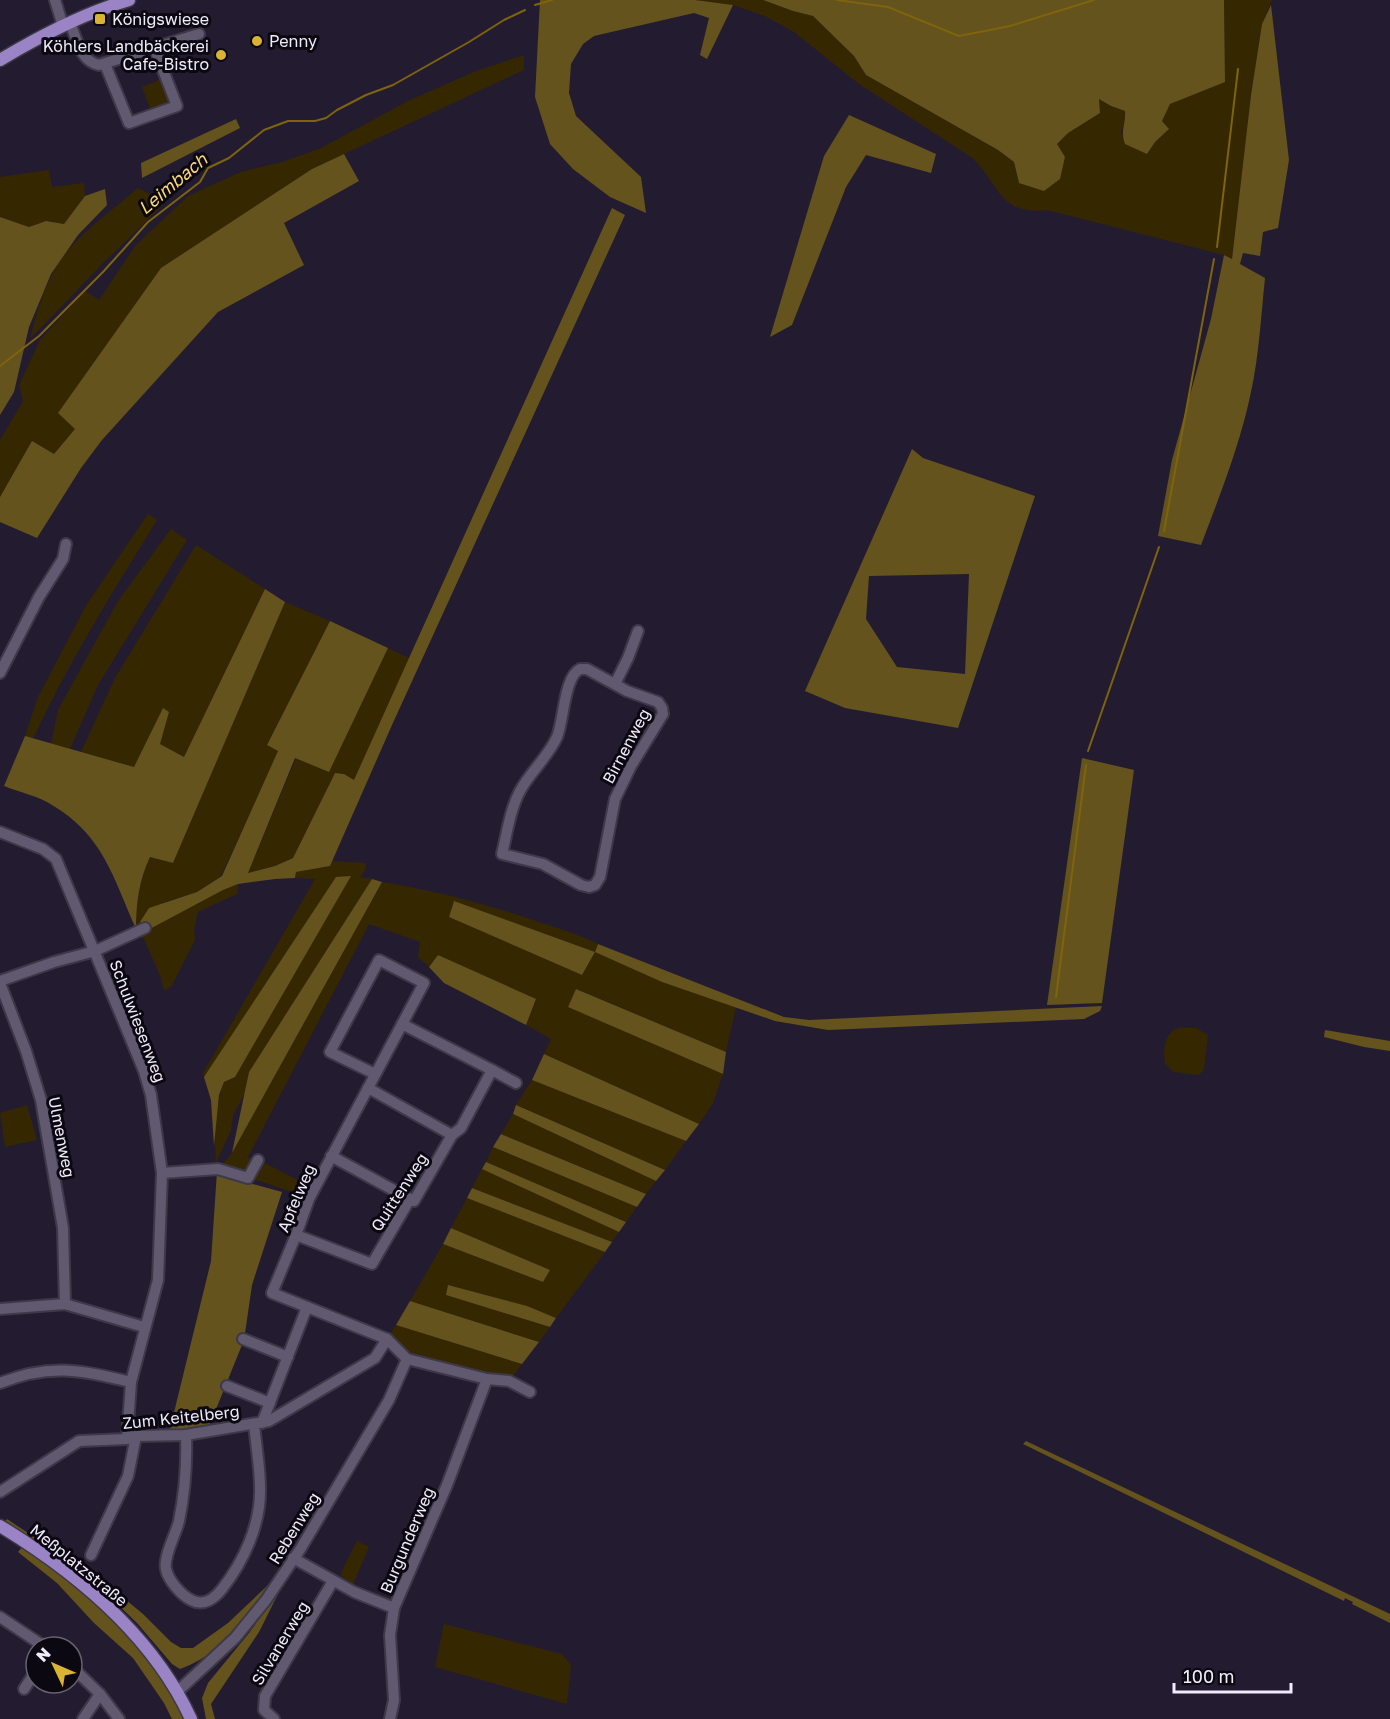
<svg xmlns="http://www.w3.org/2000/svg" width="1390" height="1719" viewBox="0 0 1390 1719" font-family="'Golos Text',sans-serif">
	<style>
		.green { fill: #352800; fill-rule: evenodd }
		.forest { fill: #64531c; fill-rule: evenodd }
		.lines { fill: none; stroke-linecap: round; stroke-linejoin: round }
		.stream { stroke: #7e640d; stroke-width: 2 }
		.minor-casing { stroke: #3e3949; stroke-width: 14 }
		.major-casing { stroke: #3e3949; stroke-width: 15 }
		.minor { stroke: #605970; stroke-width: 10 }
		.major { stroke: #9a84c5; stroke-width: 12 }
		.poi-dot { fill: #dab333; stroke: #0b0811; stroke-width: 2 }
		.labels { text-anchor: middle; stroke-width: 6; stroke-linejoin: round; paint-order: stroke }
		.poi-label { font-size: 16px; fill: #f0ecfa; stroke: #0b0811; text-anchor: start }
		.street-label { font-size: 16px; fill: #f0ecfa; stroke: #0b0811 }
		.water-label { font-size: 18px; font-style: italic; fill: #fad774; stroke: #0b0811 }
	</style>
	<rect width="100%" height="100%" fill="#231c30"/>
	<g class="green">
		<path d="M693,0H763L793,11L813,16L854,56L866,75L998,150L1014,162L1019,183L1068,133L1099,113V99L1111,106L1125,111L1126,120L1121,133L1147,154L1155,142L1169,129L1162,121L1170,104L1225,81L1224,0H1272L1262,24L1251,95L1232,259L1224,255L1047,210C997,216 999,181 971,157L859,84L794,32L765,16L733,5Z"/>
		<path d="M524,55V70L312,169L162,268L59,414L76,428L54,454L32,442L0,497V440L23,401L19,385L40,340L85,291L99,300L136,245L188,196L241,172L282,162L321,148L408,101L476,71Z"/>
		<path d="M164,78L174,105L152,113L142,87Z"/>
		<path d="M49,170L52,187L84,183L85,196L64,224L46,221L29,227L0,217V177Z"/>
		<path d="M138,188L160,199L164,204L104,262L30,339C38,309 46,279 65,254C85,229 114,209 138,188Z"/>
		<path d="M148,514L157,520C112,593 69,661 33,739L25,736L38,697L87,604Z"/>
		<path d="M171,529L187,540L98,685L70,749L51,744L58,710L118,601Z"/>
		<path d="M196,545L265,589L184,757L159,744L169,712L134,767L81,752L115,678Z"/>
		<path d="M285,602L330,621L267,745L279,751L221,876L197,892L162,903L223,890L238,884L237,894L198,912L194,929L195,940L171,987L164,990L161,978L144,939C126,927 142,874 150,857L173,863Z"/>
		<path d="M388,648L411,659L354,780L344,774L335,773L293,858L275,866L248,873L296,758L329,771Z"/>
		<path d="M331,861L366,863L365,870L360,877L372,879L249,1072L245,1093L233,1115L231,1130L216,1163C214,1139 215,1104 224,1082L235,1077L350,876L207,1075L204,1077L203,1073L315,879L295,878L296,872L330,866Z"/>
		<path d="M382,882C437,891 490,905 542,923C561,929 580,935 598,944L595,951L662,982L736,1007L726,1052L577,989L568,1006L723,1074L713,1103L699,1124L544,1054L551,1039L526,1025L536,1000L438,955L429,967L418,957L420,942L369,924L248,1157L253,1160L247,1171H239L222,1165L232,1153ZM453,902L595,952L582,975L450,917Z"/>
		<path d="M1179,1028H1196L1208,1035L1204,1069L1199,1075L1174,1072L1165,1064C1163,1050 1164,1032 1179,1028Z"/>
		<path d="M532,1080L686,1141L665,1170L516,1105Z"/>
		<path d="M27,1105L37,1140L5,1147L0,1113Z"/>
		<path d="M513,1114L656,1181L646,1194L501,1134Z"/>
		<path d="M493,1147L637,1207L626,1222L486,1162Z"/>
		<path d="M261,1161L309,1186L304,1196L253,1179Z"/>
		<path d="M482,1169L619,1232L612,1242L472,1188Z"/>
		<path d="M467,1198L605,1252L556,1318L526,1306L448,1286L447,1295L550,1327L539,1342L410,1301L443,1244L543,1282L549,1271L451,1228Z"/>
		<path d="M396,1325L522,1364L511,1379L411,1353L390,1334Z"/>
		<path d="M357,1541L369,1547L353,1584L340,1575Z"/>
		<path d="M444,1624L562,1654L571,1665L567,1704L435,1667Z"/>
	</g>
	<g class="forest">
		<path d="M540,0H695L733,5L707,59L700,55L709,18L694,13L594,36L583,44L571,64L569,93L576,116L641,177L646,213L610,197L573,169L550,144L535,97Z"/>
		<path d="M763,0H1224L1225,82L1170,104L1162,121L1169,129L1155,142L1147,154L1125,144C1120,130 1126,125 1125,111L1111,106L1099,99L1100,113L1068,133L1057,144L1065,157L1060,179L1044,191L1019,183L1014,162L998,150L866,75L854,56L813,16L793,11Z"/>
		<path d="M1271,5L1289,160L1278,228L1263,232L1260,256L1243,253L1240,264L1265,278C1261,316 1259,355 1251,392C1240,445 1220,495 1201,545L1158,536L1172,460L1211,319L1224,255L1232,259L1251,95L1262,24Z"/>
		<path d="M849,115L936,154L931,173L866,155L846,187L792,325L770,337L824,156Z"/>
		<path d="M236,119L240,128L142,178L141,163Z"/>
		<path d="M344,154L359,181L284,223L304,265L218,312L102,440L81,468L37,538L0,522V497L32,441L54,454L75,429L58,413L161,268L312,169Z"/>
		<path d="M105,189L107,205L78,235L51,274L29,327L14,392L0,415V217L29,227L46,221L64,224L85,196Z"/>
		<path d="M612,208L625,215L392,725L330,866L296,872L295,878L275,879L238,884L223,890L146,931L140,922L149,908L197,892L222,876L278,751L267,745L330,621L388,648L329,772L295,758L248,873L275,866L293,858L335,773L344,774L354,780Z"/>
		<path d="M912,449L923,458L1035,496L958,728L845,708L805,691ZM969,574L965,674L897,667L866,619L869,576Z"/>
		<path d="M265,589L285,602L173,863L150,857C139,880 136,904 136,929C113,877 103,835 52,805C38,796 19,792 4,786L25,736L134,767L163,708L169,712L160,744L184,757Z"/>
		<path d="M1082,758L1134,770L1102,1003L1047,1005Z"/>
		<path d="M351,876L235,1077L224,1082L219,1095L214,1146L211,1100L204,1077L336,877Z"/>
		<path d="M372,879L382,882L232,1153L249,1072Z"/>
		<path d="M454,901L595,952L598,944L784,1017L809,1020L1102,1006L1100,1011L1084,1019L828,1030L775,1021L662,982L595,952L582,975L449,917Z"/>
		<path d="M438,955L536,999L526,1025L444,983L429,967Z"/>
		<path d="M576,989L726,1052L723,1074L568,1007Z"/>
		<path d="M1325,1030L1390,1041V1051L1364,1047L1324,1037Z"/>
		<path d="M544,1054L699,1124L686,1141L532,1080Z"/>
		<path d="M516,1105L665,1170L656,1181L513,1114Z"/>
		<path d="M501,1134L646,1194L637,1207L493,1147Z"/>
		<path d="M486,1162L626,1222L619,1232L482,1169Z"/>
		<path d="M217,1171L249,1183L282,1192L252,1285L244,1340L208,1429L169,1433L211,1261Z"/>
		<path d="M472,1188L612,1242L605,1252L467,1198Z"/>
		<path d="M451,1228L550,1270L543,1282L443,1244Z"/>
		<path d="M448,1285L527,1306L556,1318L550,1327L446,1295Z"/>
		<path d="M410,1301L539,1342L522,1364L396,1325Z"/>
		<path d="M1026,1441L1390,1614V1623L1352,1604L1353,1602L1345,1598L1344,1601L1023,1444Z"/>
		<path d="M7,1519L31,1535L42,1537L85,1566L143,1614L171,1642L181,1648H193L228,1623L267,1586L284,1566C262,1603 223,1655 180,1669L172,1664L137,1623L107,1594L5,1522Z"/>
		<path d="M23,1546L112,1616L158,1674L185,1719H172L164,1703L133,1658L94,1623L57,1583L18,1552Z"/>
		<path d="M281,1588L259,1632L211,1704L215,1719H206L202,1698L208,1683L249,1633Z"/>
	</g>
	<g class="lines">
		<g class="stream">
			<path d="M837,0L888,7L959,36L1010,26L1094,0"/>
			<path d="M535,5L552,0"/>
			<path d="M1217,247L1238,69"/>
			<path d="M0,366L39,336L103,272L148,222L200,182L208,168L229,158L264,130L288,121H315L326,118L337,110L366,95L393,85L469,42L504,20L525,10"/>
			<path d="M1164,531L1214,259"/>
			<path d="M1088,751L1159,547"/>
			<path d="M1056,997L1086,765"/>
		</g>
		<defs>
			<g id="minor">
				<path d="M55,0L63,26"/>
				<path d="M70,23C77,39 80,61 99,65L199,34"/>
				<path d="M105,64L129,123L177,106L154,47"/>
				<path d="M580,669H587L627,691L658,702L662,708L663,714L631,766L615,799L600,877L595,885L589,887L581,885L543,864L502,854C507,833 510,810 520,791C530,772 548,757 557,737C564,720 564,677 580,669Z"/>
				<path d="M0,673L39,597L63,559L66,544"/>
				<path d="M615,684L628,658L638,631"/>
				<path d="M0,832L43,849L56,859L144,1071L151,1095L162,1173L158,1280L131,1382L127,1439"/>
				<path d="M0,981L54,962L95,951L145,928"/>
				<path d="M0,983L26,1051L41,1100L63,1228L65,1304"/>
				<path d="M492,1070L516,1083"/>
				<path d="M375,1074L330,1052L379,960L424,983L309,1199L296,1235L272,1293L387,1339L407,1359"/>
				<path d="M368,1088L452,1135"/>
				<path d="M331,1156L410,1199"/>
				<path d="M162,1173L218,1169L248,1178L258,1160"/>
				<path d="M296,1235L372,1264L410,1199L414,1201L452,1135L461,1128L492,1070L402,1024"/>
				<path d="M0,1309L65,1304L144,1327"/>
				<path d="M243,1339L288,1357"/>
				<path d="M407,1359L487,1379L509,1381L530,1392"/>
				<path d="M0,1383C50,1363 80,1370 131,1382"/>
				<path d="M227,1386L270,1403"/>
				<path d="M262,1423L307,1307"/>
				<path d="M186,1435C187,1464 185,1492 179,1521C176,1534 163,1557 166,1569C168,1580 181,1595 191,1600C204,1607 215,1598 222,1589C244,1561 261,1524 260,1488C260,1467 256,1445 254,1424"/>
				<path d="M0,1492L79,1441L127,1439L136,1436L186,1435L269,1421L375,1358L387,1339"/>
				<path d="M91,1555L128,1476L136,1436"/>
				<path d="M293,1558L354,1592L394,1608L447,1485L487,1379"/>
				<path d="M0,1617L45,1647"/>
				<path d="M72,1667L100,1694L119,1719"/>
				<path d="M24,1689L36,1671"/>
				<path d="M178,1691L235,1638L266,1600L301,1548L389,1400L407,1359"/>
				<path d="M83,1719L100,1694"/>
				<path d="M274,1719L264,1710L265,1696L333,1581"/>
				<path d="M390,1719L394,1700L390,1635L394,1608"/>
			</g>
			<g id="major">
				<path d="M0,60C40,36 84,13 129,0"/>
				<path d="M0,1526C77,1573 153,1636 191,1719"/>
			</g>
		</defs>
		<use href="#minor" class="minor-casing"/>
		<use href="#major" class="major-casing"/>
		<use href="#minor" class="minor"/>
		<use href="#major" class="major"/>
	</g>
	<g class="poi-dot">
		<rect x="94" y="13" width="12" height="12" rx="3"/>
		<circle cx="257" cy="41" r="6"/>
		<circle cx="221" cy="55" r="6"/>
	</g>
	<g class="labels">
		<g class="poi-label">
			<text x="112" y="25">Königswiese</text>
			<text x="269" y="47">Penny</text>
			<text x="209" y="52" text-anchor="end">Köhlers Landbäckerei<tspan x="209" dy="18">Cafe-Bistro</tspan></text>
		</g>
		<g class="street-label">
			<text transform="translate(626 746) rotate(-62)" y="6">Birnenweg</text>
			<text transform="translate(138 1021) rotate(69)" y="6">Schulwiesenweg</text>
			<text transform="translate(62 1137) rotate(79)" y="6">Ulmenweg</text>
			<text transform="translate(399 1192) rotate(-57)" y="6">Quittenweg</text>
			<text transform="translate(296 1198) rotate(-67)" y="6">Apfelweg</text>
			<text transform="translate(181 1417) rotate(-6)" y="6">Zum Keitelberg</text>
			<text transform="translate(294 1528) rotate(-58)" y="6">Rebenweg</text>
			<text transform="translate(407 1540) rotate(-67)" y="6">Burgunderweg</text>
			<text transform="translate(79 1565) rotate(39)" y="6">Meßplatzstraße</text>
			<text transform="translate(280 1643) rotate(-59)" y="6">Silvanerweg</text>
		</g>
		<g class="water-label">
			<text transform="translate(173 184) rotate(-40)" y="6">Leimbach</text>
		</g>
	</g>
	<g transform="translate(54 1665) rotate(314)"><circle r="28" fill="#0b0811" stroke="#67636e" stroke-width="1.5"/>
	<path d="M0-4.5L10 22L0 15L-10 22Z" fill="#dab333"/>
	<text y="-9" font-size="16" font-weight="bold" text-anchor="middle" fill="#f0ecfa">N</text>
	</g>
	<path d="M1174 1683v9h117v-9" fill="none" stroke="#f0ecfa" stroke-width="3"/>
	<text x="1183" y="1683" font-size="18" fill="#f0ecfa" stroke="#0b0811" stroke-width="4.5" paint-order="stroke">100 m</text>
</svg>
